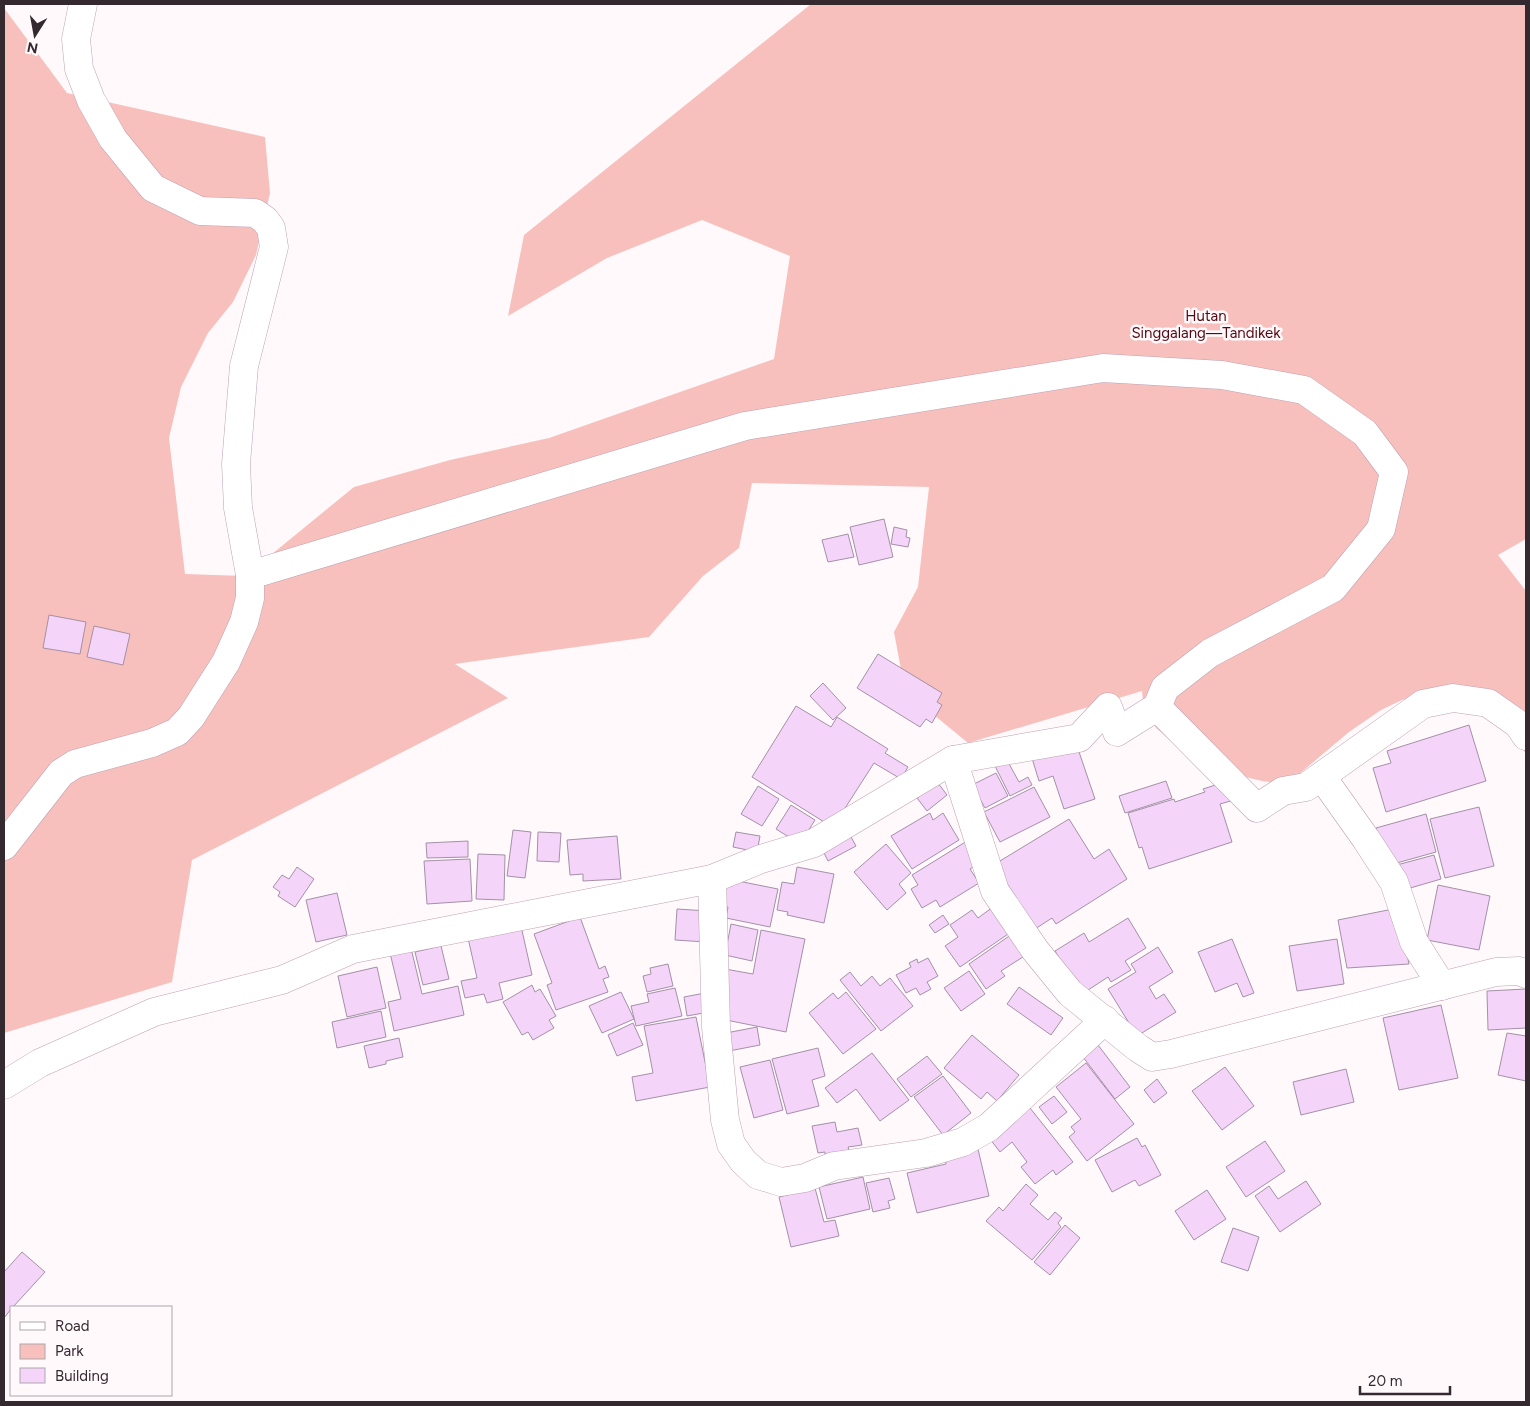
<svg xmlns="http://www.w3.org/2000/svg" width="1530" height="1406" viewBox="0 0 1530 1406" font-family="Figtree,sans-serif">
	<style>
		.green { fill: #f8c0bc }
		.building { fill: #f5d4f9; stroke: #a490a7 }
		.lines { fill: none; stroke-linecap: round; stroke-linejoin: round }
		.street-casing { stroke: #bea1b2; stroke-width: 29 }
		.street { stroke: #fff; stroke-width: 28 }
		.labels { text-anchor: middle; stroke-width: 5; stroke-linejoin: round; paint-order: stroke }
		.park-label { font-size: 15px; fill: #540a11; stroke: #fff9fc }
	</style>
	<rect width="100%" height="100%" fill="#fff9fc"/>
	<path class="green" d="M811,4H1526V539L1498,555L1526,591V754L1506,724L1438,692L1402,700L1381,710L1349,732L1298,775L1279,783L1262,781L1233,774L1176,745L1156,728L1150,718L1143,701L1142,691L968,743L905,691L894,632L918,587L929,487L752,483L739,548L703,576L649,637L455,664L508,698L192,860L172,982L4,1033V8L67,93L265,137L270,193L256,255L233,302L208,333L181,387L169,438L185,574L245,576L354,487L450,460L549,438L774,359L790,256L702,220L607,258L508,316L524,235Z"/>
	<g class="building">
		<path d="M884,519L893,557L859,565L850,527Z"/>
		<path d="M894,527L907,530L906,537L910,538L908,547L891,544Z"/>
		<path d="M848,534L854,557L828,562L822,540Z"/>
		<path d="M49,615L86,622L80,654L43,648Z"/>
		<path d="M94,626L130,634L123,665L87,657Z"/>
		<path d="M878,654L942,693L937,702L942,705L932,723L926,719L920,727L857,688Z"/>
		<path d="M823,683L846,708L833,720L810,696Z"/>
		<path d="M796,706L831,727L837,717L888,749L885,753L908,767L901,779L874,763L840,816L829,825L752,777Z"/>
		<path d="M1469,725L1486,781L1386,812L1373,768L1391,763L1387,751Z"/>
		<path d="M1075,740L1095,799L1064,809L1053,776L1039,781L1031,755Z"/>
		<path d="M1007,760L1019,782L1028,777L1032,785L1010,796L995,766Z"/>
		<path d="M996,773L1008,796L985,808L972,785Z"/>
		<path d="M1166,781L1172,798L1125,813L1119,796Z"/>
		<path d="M1228,781L1234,800L1220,804L1232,842L1149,869L1142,847L1139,848L1128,813L1174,799L1175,802L1205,792L1203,789Z"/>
		<path d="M938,783L947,795L927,811L917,798Z"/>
		<path d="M758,786L779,799L762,826L741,814Z"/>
		<path d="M1034,787L1050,817L1000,842L984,812Z"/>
		<path d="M791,805L815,820L800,844L776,829Z"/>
		<path d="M1479,807L1494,866L1445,878L1430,819Z"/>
		<path d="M930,813L933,820L943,813L959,840L912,869L891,836Z"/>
		<path d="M1426,814L1436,852L1386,866L1376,828Z"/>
		<path d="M1069,819L1094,859L1109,849L1127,879L1056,924L1052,918L1035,929L995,864Z"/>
		<path d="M513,830L531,832L525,878L507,876Z"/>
		<path d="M538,832L561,833L559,862L537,861Z"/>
		<path d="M736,832L760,836L757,852L733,847Z"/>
		<path d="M617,836L621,879L583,881V874L570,875L567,840Z"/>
		<path d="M851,837L856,846L828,861L821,847Z"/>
		<path d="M468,841V857L427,858L426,843Z"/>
		<path d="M967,841L981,862L970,869L979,883L940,907L936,900L922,908L911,889L918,885L912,875Z"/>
		<path d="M886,844L911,873L899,884L906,893L887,910L854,872Z"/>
		<path d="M478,854L505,855L504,900L476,899Z"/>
		<path d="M1434,855L1441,879L1400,891L1393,866Z"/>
		<path d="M470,859L472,901L427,904L424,861Z"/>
		<path d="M297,867L314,879L295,907L278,896L280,892L273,887L282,875L289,879Z"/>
		<path d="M797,867L834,874L824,923L787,915L788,912L777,910L782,882L794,884Z"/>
		<path d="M733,880L778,889L770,927L726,918L728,907L721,905L725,885L732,886Z"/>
		<path d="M1438,885L1490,896L1479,950L1427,940Z"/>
		<path d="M337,893L347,935L316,942L306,900Z"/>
		<path d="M993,907L1011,932L960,967L945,946L958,937L950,925L972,910L978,918Z"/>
		<path d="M1398,908L1409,964L1347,968L1338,920Z"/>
		<path d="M677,909L708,911L706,942L675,940Z"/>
		<path d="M943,915L949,924L935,933L929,925Z"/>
		<path d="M580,917L599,969L605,966L609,977L603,979L608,992L556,1010L547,985L552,983L534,934Z"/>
		<path d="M1128,918L1146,948L1125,961L1131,970L1111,982L1108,977L1082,994L1055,951L1084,933L1089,942Z"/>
		<path d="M731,924L758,930L752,961L725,955Z"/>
		<path d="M521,926L532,975L499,983L503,999L487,1003L484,994L465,998L461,981L477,978L468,938Z"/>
		<path d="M761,930L805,939L786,1032L721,1019L725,969L753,974Z"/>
		<path d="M1012,934L1026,955L1001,971L1005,976L986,989L969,964Z"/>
		<path d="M1232,939L1254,993L1243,997L1237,983L1215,992L1198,952Z"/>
		<path d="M1337,939L1344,984L1297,991L1289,946Z"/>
		<path d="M441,946L449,979L423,985L415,952Z"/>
		<path d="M1158,947L1173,972L1149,987L1156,999L1164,994L1176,1012L1137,1036L1108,989L1136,972L1131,964Z"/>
		<path d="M411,948L422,994L458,986L464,1015L394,1031L388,1002L401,999L390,953Z"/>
		<path d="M928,958L938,976L927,982L931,989L920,995L916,988L906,993L896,975L911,967L909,963L917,959L918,963Z"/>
		<path d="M668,964L673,986L647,992L643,976L651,974L650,968Z"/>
		<path d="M377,967L386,1008L347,1017L338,976Z"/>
		<path d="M969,971L985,994L961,1011L944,988Z"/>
		<path d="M850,972L861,986L872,976L880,986L890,978L913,1006L881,1031L840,980Z"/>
		<path d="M532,985L535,992L540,989L556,1016L549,1020L554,1028L533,1040L528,1032L522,1035L503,1002Z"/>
		<path d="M1019,987L1063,1018L1051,1035L1007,1004Z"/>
		<path d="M675,988L682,1016L636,1026L631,1006L649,1002L647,994Z"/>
		<path d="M1526,989V1028L1488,1030L1487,991Z"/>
		<path d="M621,992L634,1019L602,1033L589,1006Z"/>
		<path d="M846,992L876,1029L843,1054L809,1013L833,993L838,999Z"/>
		<path d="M705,993L709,1012L687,1016L684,997Z"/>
		<path d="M1441,1005L1458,1078L1399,1090L1383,1018Z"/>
		<path d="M381,1011L386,1037L337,1048L332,1022Z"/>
		<path d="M696,1017L710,1087L636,1101L632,1077L653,1073L644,1026Z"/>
		<path d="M633,1023L643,1045L617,1056L608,1035Z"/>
		<path d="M757,1027L760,1045L729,1051L726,1033Z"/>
		<path d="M1507,1033L1526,1036V1081L1498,1075Z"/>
		<path d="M972,1035L1019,1075L997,1101L987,1092L981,1099L944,1068Z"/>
		<path d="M399,1038L403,1057L386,1061V1064L369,1068L364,1046Z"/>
		<path d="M1098,1045L1130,1087L1115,1099L1083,1057Z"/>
		<path d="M818,1048L825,1076L812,1080L819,1106L787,1114L772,1059Z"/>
		<path d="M872,1053L909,1100L880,1121L856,1089L837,1103L825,1088Z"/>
		<path d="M927,1056L942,1074L911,1097L897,1079Z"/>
		<path d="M770,1060L783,1110L754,1118L740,1067Z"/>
		<path d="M1086,1063L1134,1124L1087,1161L1069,1137L1075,1132L1071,1127L1081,1119L1056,1087Z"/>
		<path d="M1225,1067L1254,1106L1222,1130L1192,1091Z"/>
		<path d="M1346,1069L1354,1102L1301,1115L1293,1082Z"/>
		<path d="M943,1076L971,1113L943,1135L914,1097Z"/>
		<path d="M1157,1079L1167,1093L1154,1103L1144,1090Z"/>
		<path d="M1054,1096L1067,1112L1052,1124L1039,1107Z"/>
		<path d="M1030,1108L1073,1162L1056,1175L1053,1170L1035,1184L1021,1167L1027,1162L1012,1142L1000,1152L990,1139Z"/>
		<path d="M835,1122L837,1132L858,1128L862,1145L848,1147L850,1153L825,1158V1152L818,1153L812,1126Z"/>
		<path d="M1137,1138L1142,1147L1145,1145L1161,1175L1139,1186L1135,1180L1112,1192L1095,1160Z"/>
		<path d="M1265,1141L1285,1171L1246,1197L1226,1167Z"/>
		<path d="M978,1149L989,1196L917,1213L907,1173L946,1164L945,1156Z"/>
		<path d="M863,1177L870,1209L827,1219L819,1187Z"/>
		<path d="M889,1178L895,1199L888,1201L890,1208L873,1212L866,1183Z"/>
		<path d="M1306,1181L1321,1204L1280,1232L1255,1196L1269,1186L1278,1199Z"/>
		<path d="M1026,1184L1038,1195L1030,1204L1048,1220L1055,1212L1062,1218L1058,1223L1061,1227L1032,1260L986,1221L999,1207L1003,1211Z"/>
		<path d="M815,1188L824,1222L835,1220L839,1236L791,1247L779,1197Z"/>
		<path d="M1207,1190L1226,1219L1194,1240L1175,1211Z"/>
		<path d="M1065,1225L1080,1238L1050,1275L1034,1262Z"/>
		<path d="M1233,1228L1259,1237L1248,1271L1221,1262Z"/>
		<path d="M22,1252L45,1272L13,1307H11V1309L4,1318V1272Z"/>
	</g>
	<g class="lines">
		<defs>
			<g id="street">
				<path d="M250,575L745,426L1103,368L1222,375L1304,390L1365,433L1394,472L1381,529L1333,588L1210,653L1165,688L1157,707"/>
				<path d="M953,760L995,891L1035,950L1070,993L1138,1048L1152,1057L1171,1054L1496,972L1519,971L1526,974"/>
				<path d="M1322,777L1366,839L1394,882L1414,942L1442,986"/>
				<path d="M4,846L61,773L75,764L152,743L177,732L191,717L226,662L244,622L250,598V575L238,508L236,464L244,366L274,247L271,228L265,220L255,213L200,211L153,188L113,139L91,100L79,69L76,39L83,4"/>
				<path d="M712,879L716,1027L725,1120L731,1144L743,1161L758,1175L781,1182L805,1178L834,1166L926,1153L963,1142L989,1127L1105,1020"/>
				<path d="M4,1085L40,1063L154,1012L282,980L353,949L712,879L761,859L814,843L953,760L1079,738L1108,707L1117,732L1157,707L1257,808L1283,791L1306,787L1423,704L1453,698L1488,703L1518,724L1526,736"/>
			</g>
		</defs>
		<use href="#street" class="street-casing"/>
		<use href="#street" class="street"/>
	</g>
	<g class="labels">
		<g class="park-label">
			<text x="1206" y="321">Hutan<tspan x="1206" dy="17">Singgalang—Tandikek</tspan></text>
		</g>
	</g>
	<rect width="1530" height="1406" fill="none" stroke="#352930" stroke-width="10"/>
	<rect x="10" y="1306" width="162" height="90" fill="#fff9fc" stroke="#aea6aa"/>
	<rect x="20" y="1322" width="25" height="8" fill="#ffffff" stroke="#aea6aa"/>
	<text x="55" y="1331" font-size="15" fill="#352930">Road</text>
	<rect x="20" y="1344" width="25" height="15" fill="#f8c0bc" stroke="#aea6aa"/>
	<text x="55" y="1356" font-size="15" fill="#352930">Park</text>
	<rect x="20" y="1368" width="25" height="15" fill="#f5d4f9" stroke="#aea6aa"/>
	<text x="55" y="1381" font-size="15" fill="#352930">Building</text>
	<g transform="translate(35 35) rotate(191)" stroke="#fff9fc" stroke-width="4" paint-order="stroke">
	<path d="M0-4L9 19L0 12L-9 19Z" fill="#352930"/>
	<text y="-8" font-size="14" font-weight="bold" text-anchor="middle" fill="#352930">N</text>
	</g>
	<path d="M1360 1386v8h90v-8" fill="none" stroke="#352930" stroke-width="2.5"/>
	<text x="1368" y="1386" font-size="15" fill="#352930" stroke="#fff9fc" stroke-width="4" paint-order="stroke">20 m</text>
</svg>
